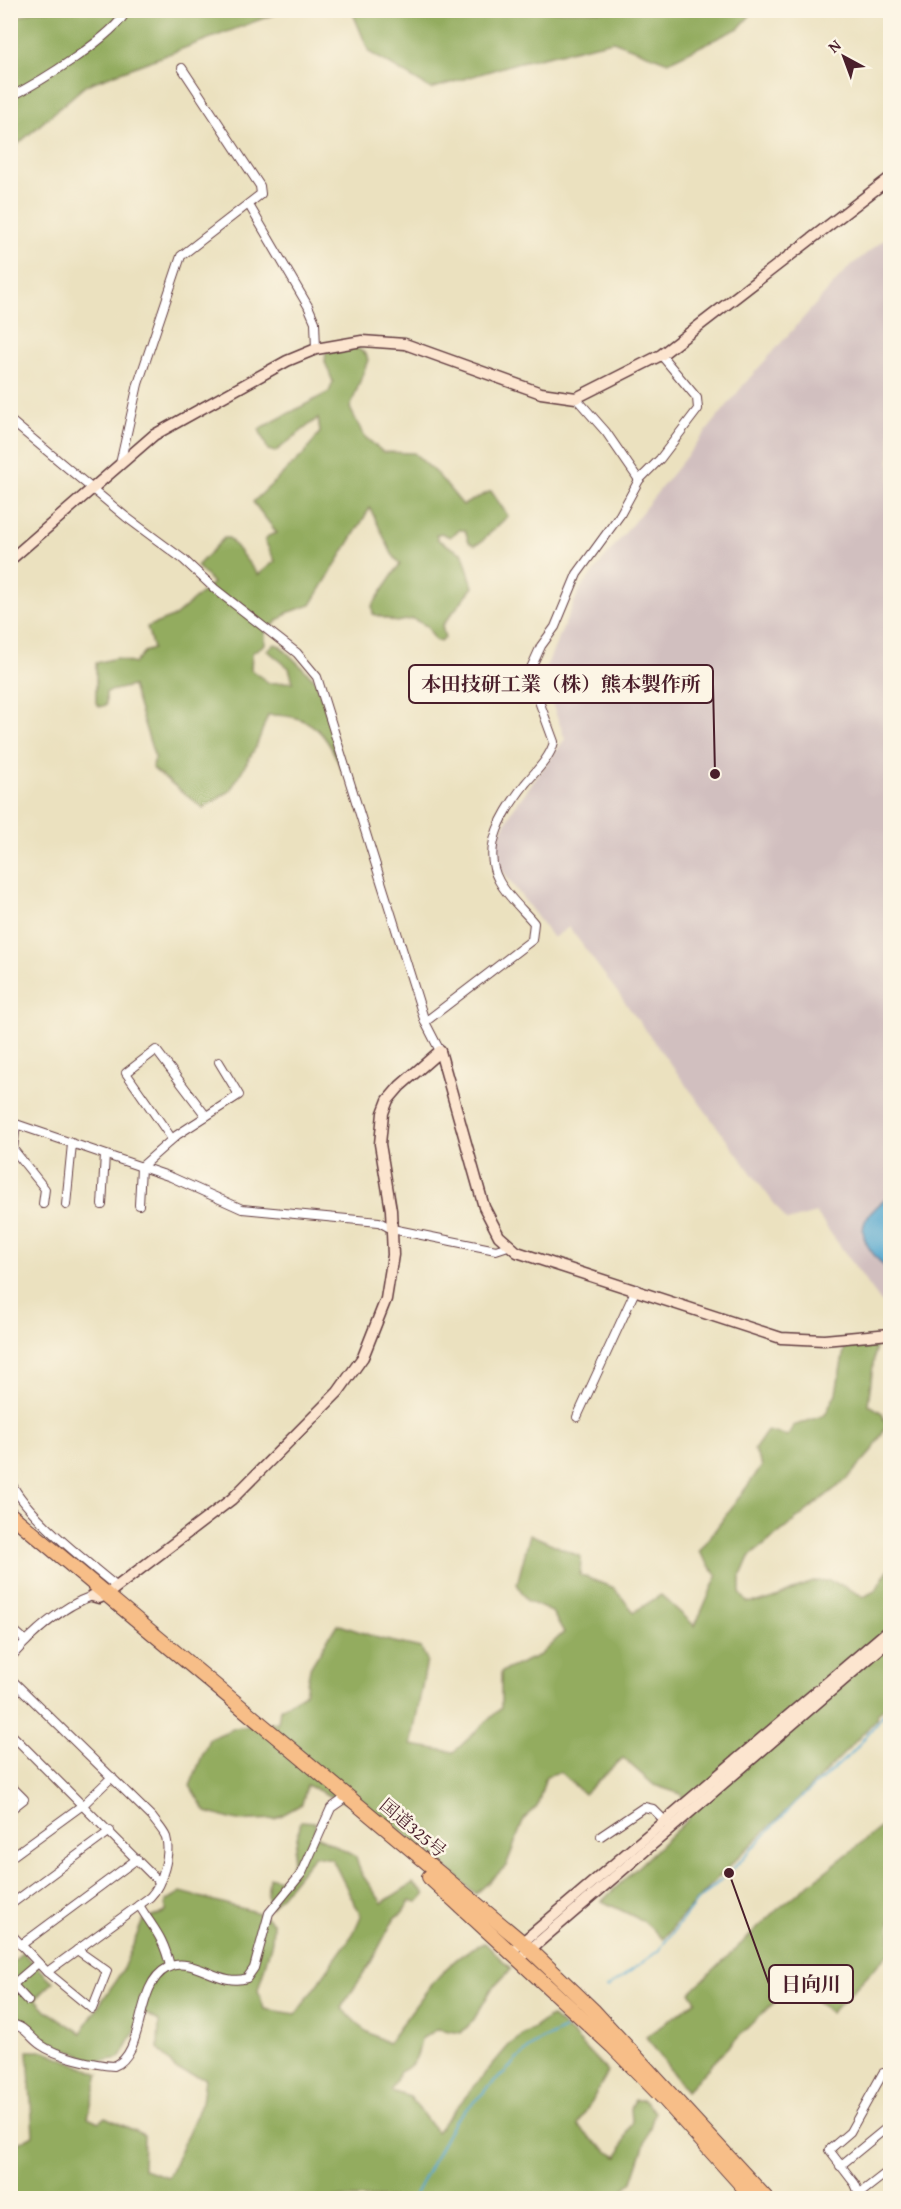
<svg xmlns="http://www.w3.org/2000/svg" width="901" height="2209" viewBox="0 0 901 2209" font-family="'Gentium Book Plus','Noto Serif JP',serif">
	<style>
		.industrial { fill: #d1bfbf }
		.forest { fill: #93ac5e; stroke: #6e6644; stroke-width: 1.5 }
		.water { fill: #54a7cf; stroke: #4f637d; stroke-width: 1.5 }
		.lines { fill: none; stroke-linecap: round; stroke-linejoin: round }
		.stream { stroke: #54a7cf; stroke-width: 2 }
		.street-casing { stroke: #623c41; stroke-width: 10 }
		.secondary-casing { stroke: #623c41; stroke-width: 13 }
		.highway-casing { stroke: #623c41; stroke-width: 16 }
		.street { stroke: #fff; stroke-width: 8 }
		.secondary { stroke: #fce5cf; stroke-width: 10 }
		.highway { stroke: #f7be88; stroke-width: 14 }
		.labels { text-anchor: middle; stroke-width: 5; stroke-linejoin: round; paint-order: stroke }
		.street-label { font-size: 18px; fill: #4a1f2b; stroke: #fcf5e5 }
		.leader { fill: none; stroke: #4a1f2b; stroke-width: 2 }
		.callout-dot { fill: #4a1f2b; stroke: #fcf5e5; stroke-width: 2 }
		.callout { fill: #fcf5e5; stroke: #4a1f2b; stroke-width: 2 }
		.callout-label { font-size: 20px; text-anchor: middle; font-weight: bold; fill: #4a1f2b }
	</style>
	<rect width="100%" height="100%" fill="#fcf5e5"/>
	<filter id="ink" filterUnits="userSpaceOnUse"><feTurbulence type="fractalNoise" baseFrequency=".0167" numOctaves="2"/><feDisplacementMap in="SourceGraphic" scale="12" xChannelSelector="R" yChannelSelector="G"/><feConvolveMatrix kernelMatrix="1 2 1 2 8 2 1 2 1" color-interpolation-filters="sRGB"/></filter>
	<filter id="wash" filterUnits="userSpaceOnUse"><feTurbulence type="fractalNoise" baseFrequency=".008" numOctaves="4" result="noise"/><feDisplacementMap in="SourceGraphic" scale="24" xChannelSelector="R" yChannelSelector="G"/><feGaussianBlur stdDeviation="1.35" result="paint"/><feColorMatrix in="noise" values="0 0 0 0 0 0 0 0 0 0 0 0 0 0 0 0 0 1.4 0 .05"/><feComposite in="paint" operator="in"/></filter>
	<g filter="url(#wash)">
		<rect width="100%" height="100%" fill="#ebe1bf"/>
		<path class="industrial" d="M890,235V1304L881,1302L816,1213L787,1221L569,927L553,938L501,869L496,842L513,809L565,739L542,676L580,589L746,382L848,268Z"/>
		<g class="forest">
			<path d="M37,10L283,11L86,85L11,150L10,20Z"/>
			<path d="M352,11H754L739,28L668,62L613,41L516,63L431,89L369,52Z"/>
			<path d="M355,347L366,354L368,360L350,408L364,436L383,452L414,453L438,475L463,505L491,491L508,516L481,542L475,545L469,542L465,530H459L450,537L441,533L436,535L438,540L463,554L473,587L442,626L445,638L440,641L435,640L427,626L413,619L396,622L373,614L372,606L400,564L392,554L370,508L311,605L287,613L265,632V644L252,653L251,670L269,683L293,682L289,668L267,650L275,644L280,646L316,681L345,769L342,770C325,732 313,714 268,715L256,747L230,791L203,808L152,768L155,758L132,686L106,692V705L100,707L96,703V663L116,658L134,664L144,652L153,649L147,627L175,616L213,583L197,566L224,538H229L258,575L275,561L265,541L268,536L277,533L253,502L305,453L320,432L318,418L275,452L268,450L259,429L329,392L333,382L325,362L326,351Z"/>
			<path d="M876,1343L868,1404L882,1413L886,1426L873,1450L847,1479L749,1557L740,1578V1593L747,1602C775,1606 804,1577 829,1581C841,1583 854,1592 864,1597L876,1590L890,1566V1702L878,1713L877,1718C809,1795 728,1859 663,1939L643,1921L602,1901L688,1819L681,1794L654,1785L623,1758L584,1794L560,1772L546,1776L537,1807L524,1819L506,1866L476,1894L452,1872L377,1812L341,1801L307,1785L302,1804L275,1819L237,1821L206,1812L190,1786L209,1739L235,1728L278,1722L280,1709L305,1693L310,1668L337,1624L381,1639L421,1648L427,1660L411,1745L454,1752L501,1708V1672L540,1655L564,1632L552,1612L527,1601L517,1584L530,1534L581,1557L580,1575L614,1588L634,1612L661,1595L695,1626L717,1576L699,1552L762,1466L754,1450L767,1431L788,1436L793,1426L825,1415L836,1393L845,1345Z"/>
			<path d="M890,1820V1952L831,2013L807,1993L787,1991L756,2019L686,2091L646,2037L696,2001L690,1992L778,1909Z"/>
			<path d="M301,1821L315,1822V1835L356,1857L361,1873L382,1903L413,1883L425,1894L418,1902L410,1901L402,1913L395,1917L370,1964L341,2008L364,2030L388,2043C413,2011 444,1956 485,1943L511,1969L491,1990L473,2021L461,2033L438,2029L421,2039C418,2055 416,2065 400,2072L391,2091L410,2097L436,2132L509,2045L551,2016L573,2035L608,2072L578,2125C590,2139 601,2149 618,2157L632,2121L631,2108L635,2100H643L655,2112L632,2182L613,2198H11V2147L33,2135L28,2051H45L99,2074L88,2117L99,2122L105,2117L144,2135L143,2169L168,2177L202,2102L205,2078L176,2070L158,2048L159,2022L145,2013L120,2058L97,2062L49,2042L23,2020L11,2019V1965L22,1952L53,1982L36,1999L47,2011L81,2033L122,1971L143,1920L166,1912V1901L181,1892L263,1914L273,1924L272,1941L258,1990L264,2009L296,2014L353,1934L361,1916L332,1859L314,1856L271,1908L267,1896L269,1877L283,1881L288,1877Z"/>
		</g>
		<path class="water" d="M890,1194V1273C878,1259 855,1240 866,1219C871,1210 884,1201 890,1194Z"/>
		<g class="lines">
			<g class="stream">
				<path d="M607,1988L658,1951L697,1901L729,1873L796,1802L853,1752L890,1706"/>
				<path d="M413,2198L455,2120L534,2044L565,2029"/>
			</g>
		</g>
	</g>
	<g filter="url(#ink)">
		<g class="lines">
			<defs>
				<g id="street">
					<path d="M10,97C38,83 114,37 127,10"/>
					<path d="M249,205L308,306L315,322L316,349"/>
					<path d="M576,398L606,432L639,480"/>
					<path d="M10,420L126,517L184,560L215,589L297,653L317,677L425,1022L440,1051"/>
					<path d="M120,464L138,384L181,256L261,194L260,186L182,68"/>
					<path d="M425,1022L532,940L534,923C523,910 507,896 499,881C480,847 505,810 525,784C536,771 550,758 554,742L532,682L531,668L541,646L555,627L577,574L620,515L639,480L660,459L698,409L697,398L661,355"/>
					<path d="M10,1122L171,1177L242,1209L379,1222L392,1229L496,1250L508,1246"/>
					<path d="M16,1124L13,1149L45,1189L43,1204"/>
					<path d="M172,1139L126,1073L156,1050L206,1116"/>
					<path d="M66,1205L72,1144"/>
					<path d="M102,1205L105,1155"/>
					<path d="M139,1205L141,1167L177,1135L239,1095L219,1062"/>
					<path d="M577,1417L636,1289"/>
					<path d="M10,1481C28,1517 86,1561 117,1587"/>
					<path d="M10,1627L26,1641"/>
					<path d="M10,1658C32,1634 60,1607 92,1596"/>
					<path d="M10,1678L152,1817C156,1823 163,1830 166,1837C171,1854 162,1885 150,1897L47,1972L10,1933"/>
					<path d="M10,1733L158,1881"/>
					<path d="M10,1785L24,1799L10,1810"/>
					<path d="M601,1836L644,1807L653,1809L668,1824"/>
					<path d="M10,1858L84,1804L112,1777"/>
					<path d="M10,1905L110,1831"/>
					<path d="M139,1905C154,1930 163,1936 170,1966"/>
					<path d="M21,1945L137,1859"/>
					<path d="M47,1972L92,2009L107,1971L77,1950"/>
					<path d="M13,1985L28,2001"/>
					<path d="M10,1987L38,1963"/>
					<path d="M10,2024C26,2026 29,2037 41,2045C56,2056 95,2065 114,2066C146,2054 134,1985 167,1968C192,1954 220,1988 247,1978L254,1968L269,1913L302,1873L331,1808L341,1801"/>
					<path d="M840,2166L890,2125"/>
					<path d="M859,2194L890,2170"/>
					<path d="M861,2198L855,2184L829,2150L850,2132L883,2073L890,2074"/>
				</g>
				<g id="secondary">
					<path d="M10,560L154,435L287,361L316,349L362,341L405,344L541,393L576,398L661,355L890,178"/>
					<path d="M92,1596L99,1598L106,1595L232,1499L338,1392L363,1357L386,1299L393,1255L391,1210L380,1144L383,1113L388,1100L400,1086L440,1051L484,1207L499,1236L517,1252L781,1338L824,1340L890,1334"/>
					<path d="M518,1946L890,1629"/>
					<path d="M519,1959L890,1640"/>
				</g>
				<g id="highway">
					<path d="M10,1514L522,1942L593,2010L766,2198"/>
					<path d="M429,1877L612,2046L665,2100L753,2198"/>
				</g>
			</defs>
			<use href="#street" class="street-casing"/>
			<use href="#secondary" class="secondary-casing"/>
			<use href="#highway" class="highway-casing"/>
			<use href="#street" class="street"/>
			<use href="#secondary" class="secondary"/>
			<use href="#highway" class="highway"/>
		</g>
	</g>
	<g class="labels">
		<g class="street-label">
			<text transform="translate(413 1828) rotate(40)" y="6">国道325号</text>
		</g>
	</g>
	<path class="leader" d="M715 774L713 684M729 1873L769 1984"/>
	<g class="callout-dot">
		<circle cx="715" cy="774" r="6"/>
		<circle cx="729" cy="1873" r="6"/>
	</g>
	<g class="callout">
		<rect x="409" y="665" width="304" height="38" rx="6"/>
		<rect x="769" y="1965" width="84" height="38" rx="6"/>
	</g>
	<g class="callout-label">
		<text x="561" y="691">本田技研工業（株）熊本製作所</text>
		<text x="811" y="1991">日向川</text>
	</g>
	<rect width="901" height="2209" fill="none" stroke="#fcf5e5" stroke-width="36"/>
	<g transform="translate(844 57) rotate(319)" stroke="#fcf5e5" stroke-width="4.5" paint-order="stroke">
	<path d="M0-4.5L10 22L0 15L-10 22Z" fill="#4a1f2b"/>
	<text y="-9" font-size="16" font-weight="bold" text-anchor="middle" fill="#4a1f2b">N</text>
	</g>
</svg>
